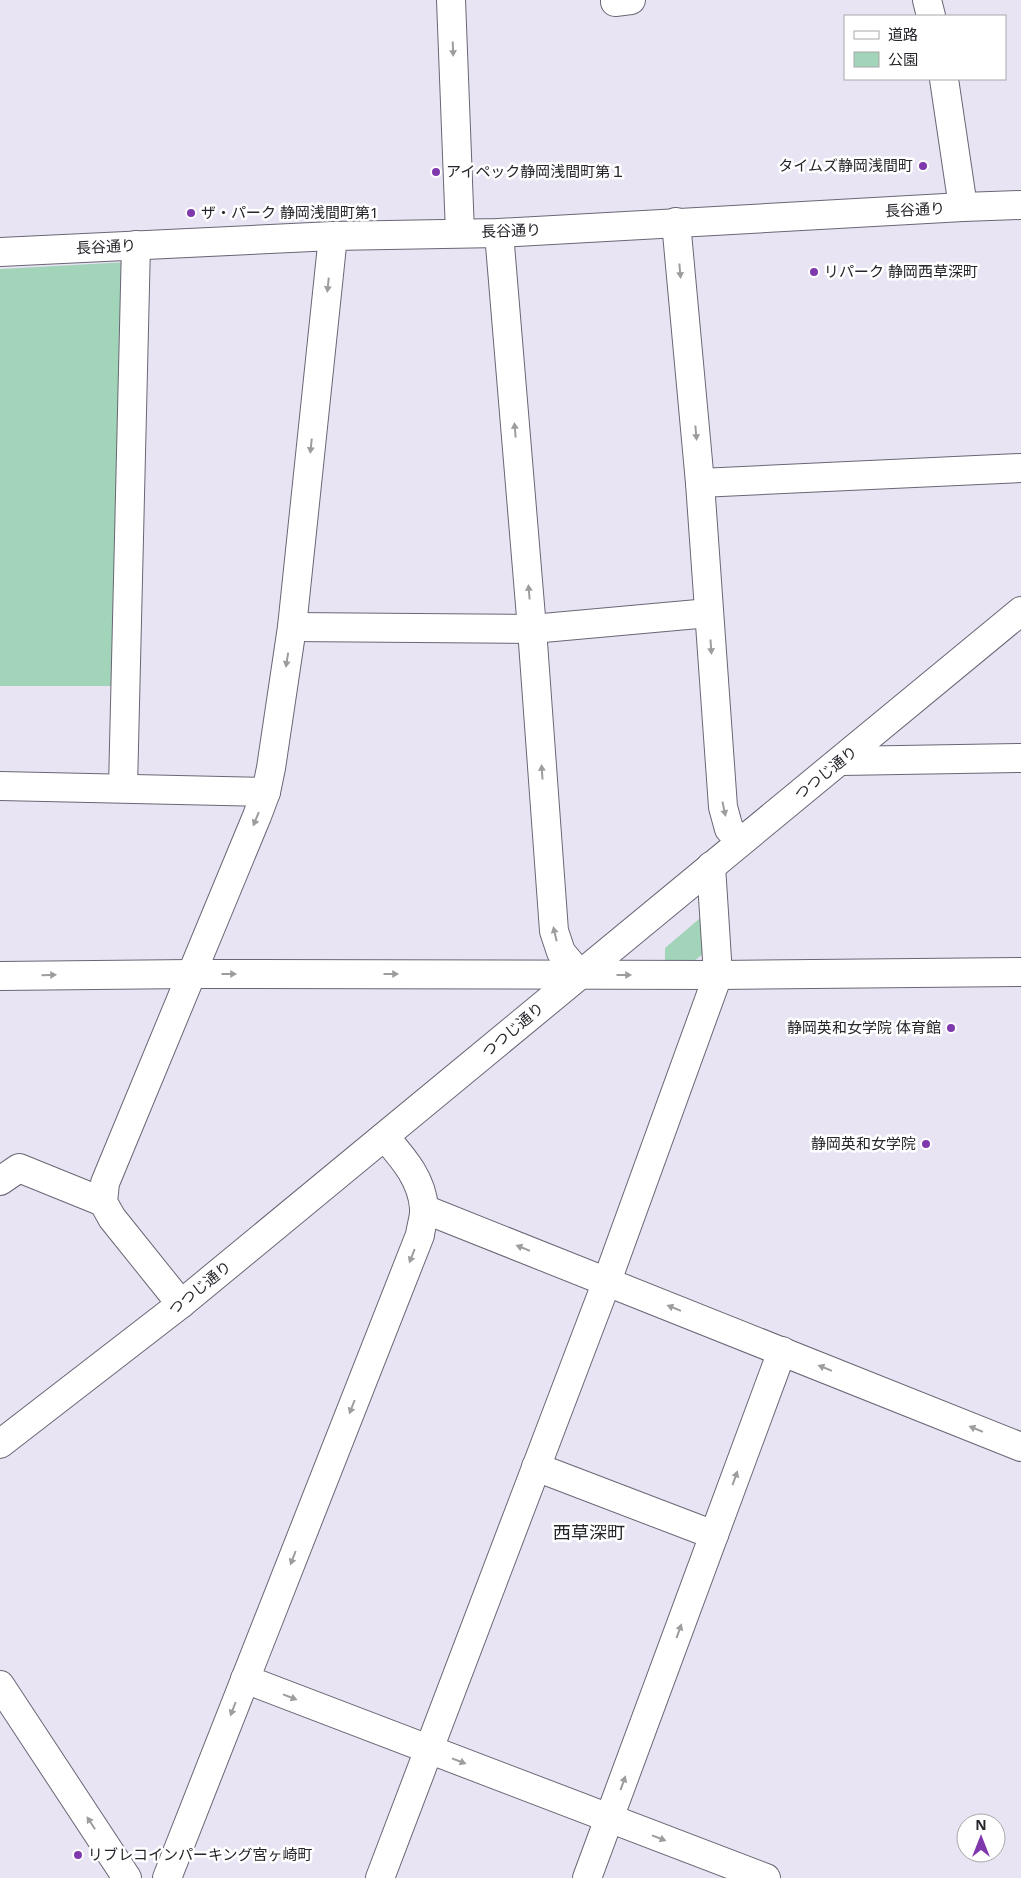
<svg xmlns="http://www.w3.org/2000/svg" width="1021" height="1878" viewBox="0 0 1021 1878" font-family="'Noto Sans','Noto Sans JP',sans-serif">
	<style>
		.green { fill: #a1d4b9 }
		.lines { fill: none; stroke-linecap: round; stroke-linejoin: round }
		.street-casing { stroke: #6a6674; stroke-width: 30 }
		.secondary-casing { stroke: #6a6674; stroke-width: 30 }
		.street { stroke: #fff; stroke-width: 28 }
		.secondary { stroke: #fff; stroke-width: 28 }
		.oneway { fill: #9d9da0 }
		.poi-dot { fill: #7f39ad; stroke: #fff; stroke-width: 2 }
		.labels { text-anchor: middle; stroke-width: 5; stroke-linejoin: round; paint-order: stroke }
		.poi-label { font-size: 15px; fill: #26252b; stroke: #fff; text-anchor: start }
		.street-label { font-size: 15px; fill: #26252b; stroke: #fff }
		.quarter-label { font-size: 18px; fill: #26252b; stroke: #fff }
	</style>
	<rect width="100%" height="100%" fill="#e8e4f4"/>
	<g class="green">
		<path d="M128,262L118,686H0V269Z"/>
		<path d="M705,914L704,953L693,962L665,961V948Z"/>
	</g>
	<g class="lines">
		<defs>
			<g id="street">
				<path d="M451,0L460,233"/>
				<path d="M615,0V2L631,0"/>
				<path d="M927,0L931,16"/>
				<path d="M944,79L963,207"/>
				<path d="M676,222L700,483L723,807L729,829L741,841"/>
				<path d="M499,233L532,629L554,931L561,952L580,975"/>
				<path d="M700,483L1021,468"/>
				<path d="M292,627L532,629L709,613"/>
				<path d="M841,761L1021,758"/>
				<path d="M0,786L266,792"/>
				<path d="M123,788L136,245"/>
				<path d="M0,976L191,974L718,975L1021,972"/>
				<path d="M0,1181L19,1168L103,1202"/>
				<path d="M424,1209L1021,1447"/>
				<path d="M181,1304L112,1218L103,1202L105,1183L257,816L266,792L271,768L292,627L333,236"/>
				<path d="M536,1467L714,1535"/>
				<path d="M245,1679L766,1878"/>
				<path d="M0,1685L127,1878"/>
				<path d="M167,1878L420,1235C421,1226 425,1216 424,1208C422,1179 403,1158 385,1137"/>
				<path d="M380,1878L607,1281L718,975L711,866"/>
				<path d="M587,1878L782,1351"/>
			</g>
			<g id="secondary">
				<path d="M0,252L333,236L499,233L963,207L1021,205"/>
				<path d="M0,1444L181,1304L1021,611"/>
			</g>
		</defs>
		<use href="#street" class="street-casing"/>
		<use href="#secondary" class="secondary-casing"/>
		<use href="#street" class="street"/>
		<use href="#secondary" class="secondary"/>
	</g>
	<defs><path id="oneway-solid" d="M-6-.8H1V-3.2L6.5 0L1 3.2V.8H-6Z" transform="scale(1.25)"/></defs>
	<g class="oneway">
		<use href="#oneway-solid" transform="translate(453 49) rotate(88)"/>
		<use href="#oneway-solid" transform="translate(680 271) rotate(85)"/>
		<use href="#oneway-solid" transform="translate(328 285) rotate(96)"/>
		<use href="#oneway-solid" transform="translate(515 430) rotate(-95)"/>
		<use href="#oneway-solid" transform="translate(696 433) rotate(85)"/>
		<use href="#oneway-solid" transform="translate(311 446) rotate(96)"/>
		<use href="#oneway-solid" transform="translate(529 592) rotate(-95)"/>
		<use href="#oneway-solid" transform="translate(711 647) rotate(86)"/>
		<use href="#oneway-solid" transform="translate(287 660) rotate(99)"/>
		<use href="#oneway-solid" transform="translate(542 772) rotate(-94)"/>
		<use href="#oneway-solid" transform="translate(724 809) rotate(78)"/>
		<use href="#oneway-solid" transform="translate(256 819) rotate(112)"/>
		<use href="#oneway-solid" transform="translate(555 934) rotate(-103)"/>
		<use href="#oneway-solid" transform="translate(229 974)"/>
		<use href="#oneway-solid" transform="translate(391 974)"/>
		<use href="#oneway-solid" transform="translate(49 975) rotate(-1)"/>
		<use href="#oneway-solid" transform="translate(624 975)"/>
		<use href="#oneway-solid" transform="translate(523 1248) rotate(-158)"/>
		<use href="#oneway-solid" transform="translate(412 1256) rotate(111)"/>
		<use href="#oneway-solid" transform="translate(674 1308) rotate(-158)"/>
		<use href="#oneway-solid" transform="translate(825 1368) rotate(-158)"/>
		<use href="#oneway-solid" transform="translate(352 1407) rotate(111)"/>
		<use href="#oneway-solid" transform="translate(976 1429) rotate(-158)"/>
		<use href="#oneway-solid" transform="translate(735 1478) rotate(-70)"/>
		<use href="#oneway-solid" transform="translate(293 1558) rotate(111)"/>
		<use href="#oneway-solid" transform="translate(679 1631) rotate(-70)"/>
		<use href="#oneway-solid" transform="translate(290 1697) rotate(21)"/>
		<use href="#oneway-solid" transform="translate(233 1709) rotate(111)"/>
		<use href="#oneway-solid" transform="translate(459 1761) rotate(21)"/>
		<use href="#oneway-solid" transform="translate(623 1783) rotate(-70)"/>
		<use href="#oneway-solid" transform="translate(91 1823) rotate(-123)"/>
		<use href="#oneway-solid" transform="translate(659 1838) rotate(21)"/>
	</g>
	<g class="poi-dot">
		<circle cx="923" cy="166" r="5"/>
		<circle cx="436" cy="172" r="5"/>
		<circle cx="191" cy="213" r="5"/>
		<circle cx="814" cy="272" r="5"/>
		<circle cx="951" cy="1028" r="5"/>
		<circle cx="926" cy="1144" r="5"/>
		<circle cx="78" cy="1855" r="5"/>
	</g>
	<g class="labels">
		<g class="poi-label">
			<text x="913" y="171" text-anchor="end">タイムズ静岡浅間町</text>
			<text x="446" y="177">アイペック静岡浅間町第１</text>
			<text x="201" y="218">ザ・パーク 静岡浅間町第1</text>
			<text x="824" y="277">リパーク 静岡西草深町</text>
			<text x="941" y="1033" text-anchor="end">静岡英和女学院 体育館</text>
			<text x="916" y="1149" text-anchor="end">静岡英和女学院</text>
			<text x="88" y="1860">リブレコインパーキング宮ヶ崎町</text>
		</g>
		<g class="street-label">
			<text transform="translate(915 210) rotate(-3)" y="5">長谷通り</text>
			<text transform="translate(511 231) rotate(-2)" y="5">長谷通り</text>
			<text transform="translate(106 247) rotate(-3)" y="5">長谷通り</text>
			<text transform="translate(826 773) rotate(-39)" y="5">つつじ通り</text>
			<text transform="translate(513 1030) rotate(-40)" y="5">つつじ通り</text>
			<text transform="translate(200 1288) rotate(-39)" y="5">つつじ通り</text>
		</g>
		<g class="quarter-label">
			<text x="589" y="1539">西草深町</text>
		</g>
	</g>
	<rect x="844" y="15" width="162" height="65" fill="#ffffff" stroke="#a8a8aa"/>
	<rect x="854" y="31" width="25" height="8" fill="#ffffff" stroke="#a8a8aa"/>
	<text x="888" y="40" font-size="15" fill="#26252b">道路</text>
	<rect x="854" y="52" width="25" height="15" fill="#a1d4b9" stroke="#a8a8aa"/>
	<text x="888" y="65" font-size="15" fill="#26252b">公園</text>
	<g transform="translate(981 1838)"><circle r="24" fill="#ffffff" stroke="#a8a8aa"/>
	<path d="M0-4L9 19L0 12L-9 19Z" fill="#7f39ad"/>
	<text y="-8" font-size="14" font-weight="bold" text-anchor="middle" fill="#26252b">N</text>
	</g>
</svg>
